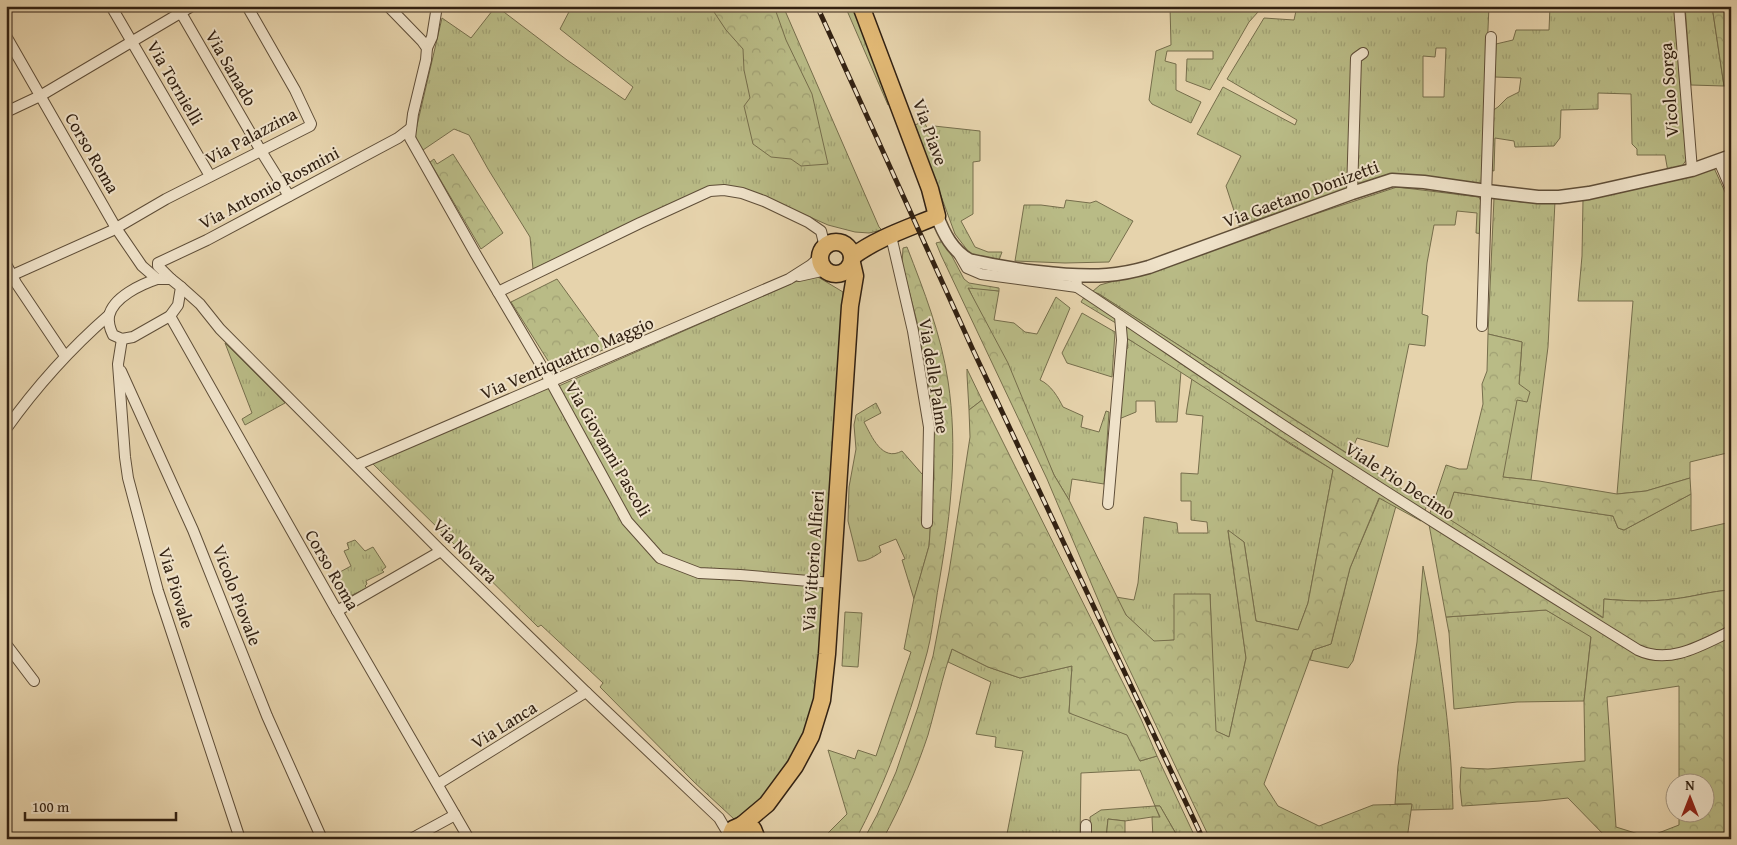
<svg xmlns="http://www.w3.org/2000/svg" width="1737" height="845" viewBox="0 0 1737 845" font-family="'Gentium Book Plus',serif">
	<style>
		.grass { fill: url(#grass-tufts); stroke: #766e4c; fill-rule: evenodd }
		.forest { fill: url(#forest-crowns); stroke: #766e4c; fill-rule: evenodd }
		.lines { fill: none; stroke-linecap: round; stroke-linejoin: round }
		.minor-casing { stroke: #5f4e38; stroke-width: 12 }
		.tertiary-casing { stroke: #5f4e38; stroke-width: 15 }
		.primary-casing { stroke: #322112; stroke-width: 19 }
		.minor { stroke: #efe2c9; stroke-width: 10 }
		.tertiary { stroke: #efe2c9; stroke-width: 12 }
		.primary { stroke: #e3ba76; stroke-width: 16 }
		.rail-casing { stroke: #322112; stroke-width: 5 }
		.rail { stroke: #efe2c9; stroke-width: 3; stroke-dasharray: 9; stroke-linecap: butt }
		.labels { text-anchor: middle; stroke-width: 4; stroke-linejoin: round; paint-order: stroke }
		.street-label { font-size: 18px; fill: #322112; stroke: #efe2c9 }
	</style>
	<defs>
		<pattern id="grass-tufts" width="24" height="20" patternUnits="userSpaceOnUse" patternTransform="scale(1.25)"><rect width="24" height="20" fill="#b9bb86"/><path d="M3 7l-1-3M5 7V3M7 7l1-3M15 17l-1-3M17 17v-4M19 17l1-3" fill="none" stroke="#a0a073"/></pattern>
		<pattern id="forest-crowns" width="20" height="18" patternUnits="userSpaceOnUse" patternTransform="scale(1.25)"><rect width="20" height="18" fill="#b9bb86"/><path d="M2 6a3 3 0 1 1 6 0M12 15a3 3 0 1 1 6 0" fill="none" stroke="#a0a073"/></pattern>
	</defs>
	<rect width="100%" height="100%" fill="#e6d3ac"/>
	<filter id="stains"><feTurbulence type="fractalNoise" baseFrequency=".004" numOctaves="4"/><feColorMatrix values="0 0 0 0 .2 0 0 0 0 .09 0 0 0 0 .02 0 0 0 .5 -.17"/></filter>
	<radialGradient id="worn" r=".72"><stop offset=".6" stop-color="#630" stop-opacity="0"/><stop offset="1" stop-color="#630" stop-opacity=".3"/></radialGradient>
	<g class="grass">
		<path d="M496,6L567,60L625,100L633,87L560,29L572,6H783L879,227L882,230L869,233L855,232L828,225L765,197L725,190L561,256L533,269L530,237L488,169L469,135L454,129L423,150L417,142L415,134L442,18L471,38Z"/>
		<path d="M845,6H852L890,103L888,105Z"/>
		<path d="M1170,6H1254L1258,12L1249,22L1210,90L1186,81L1187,59H1213V51H1167L1165,61L1176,64V90L1201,102L1191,123L1152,104L1149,100L1156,51L1171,45Z"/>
		<path d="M1318,6H1489L1481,186L1397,174L1380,177L1239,226L1226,186L1241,156L1197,134L1223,87L1295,125L1297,120L1227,79L1264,18L1294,20L1296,11L1317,12ZM1436,48H1446L1444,97H1423V56L1435,57Z"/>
		<path d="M1550,6H1675L1687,159L1680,169L1668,172L1665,155H1637V149L1632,144L1631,94L1598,93V109L1561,110L1560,138L1554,146L1515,147L1514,141L1495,138L1494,171L1490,170L1492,111L1498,107L1507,98L1519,92L1521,78L1495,77L1496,44L1513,40L1516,30H1549Z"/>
		<path d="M1685,6H1712L1724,86L1691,85Z"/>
		<path d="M924,121L927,128L934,126L980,131V161L973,162V214L961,221L975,247L988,252H1002L999,260L971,255L955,234L915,125Z"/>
		<path d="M1714,168L1731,205V452L1690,462V478L1646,491L1617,494L1633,301H1578L1582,256L1583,199Z"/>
		<path d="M1397,187L1479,197L1483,206V234L1476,233L1477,213L1457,211L1455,225H1434L1427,263L1422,314L1428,316L1425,346L1409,344L1388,447L1357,438L1350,455L1099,294L1092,292L1100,285L1163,267L1267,230Z"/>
		<path d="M1494,198L1521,202L1555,201L1548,347L1531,480L1502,477L1519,384L1522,342L1488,334Z"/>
		<path d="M1066,200L1090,203L1096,201L1133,221L1109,262L1065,263L1015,261L1024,205H1041L1064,208Z"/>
		<path d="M813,274L843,292L822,654L813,714L785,770L743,818L734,819L694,782L600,687L603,683L541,625L538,627L369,460L548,383L552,389Z"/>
		<path d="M968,287L999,291L994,320L1014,323L1025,332L1037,334L1056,297L1070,308L1040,380C1051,385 1058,397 1063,407L1083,416L1081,427L1099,432L1106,411L1109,412L1104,484L1072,479L1069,500L1054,475Z"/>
		<path d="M1082,313L1115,332L1112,377L1067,363L1062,353Z"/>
		<path d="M1125,337L1181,371L1177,422H1156L1155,401H1136V412L1119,419L1123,350L1128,348Z"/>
		<path d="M225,343L285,403L245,425L242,419L252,413Z"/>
		<path d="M967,369L982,400L969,410L967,375Z"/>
		<path d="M1192,378L1290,444L1333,470L1308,603L1298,630L1256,621L1244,542L1228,531L1246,658L1229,737L1215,731L1210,594L1174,640L1154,642L1126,615L1116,597L1134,600L1138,583L1144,517L1177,523L1178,533H1208L1207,522L1191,520V501H1181V473L1198,474L1203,416L1186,414Z"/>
		<path d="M876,403L881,413L864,422C872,437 882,462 902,451L922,474L934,476L929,546L914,599L902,560L905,559L896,539L879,546L881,552C875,556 866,562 858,561L848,521L849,487L856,449L854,425L856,415Z"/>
		<path d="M1454,492L1613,516L1618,528L1624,530L1691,494V531L1731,522V590C1711,591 1693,597 1673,599C1650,602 1628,601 1604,599V618L1445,517Z"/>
		<path d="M1380,497L1396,506L1353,661L1348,668L1310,660L1313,650L1331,644L1350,568Z"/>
		<path d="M355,540L365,551L373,547L386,567L382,570L384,572L366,581L367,584L365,586L367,588L348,597L343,589L337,592L329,578L351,566L344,551L349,549L347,543Z"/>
		<path d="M1423,566C1439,646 1451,727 1453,809L1411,810V804H1395L1398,766L1417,642Z"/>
		<path d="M1546,610L1591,636L1584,701L1517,702L1454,709L1449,633L1446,617Z"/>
		<path d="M845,612L862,613L858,667L842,666Z"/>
		<path d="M952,649L988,667L1020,678L1072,666L1069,712L1128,735L1140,761L1157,756L1196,839H1179L1160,806H1155L1160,818L1152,817L1125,821L1108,819L1106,839H1091L1090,817L1101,810L1155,806L1140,770L1081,773L1080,839H1006L1023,751L995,747L996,737L976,734L991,682L948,662Z"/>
	</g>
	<g class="forest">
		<path d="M710,6H774L786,40L812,94L828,164L801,166L791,159L771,157L753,144L744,106L750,98L744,70L743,49L726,30Z"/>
		<path d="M1712,6H1731V86H1724Z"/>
		<path d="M453,154L503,233L481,249L430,162L434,159L437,164Z"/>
		<path d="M944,241L964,279L969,283L999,288V291L968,288L1008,363L1054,475L1069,500L1126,615L1154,641L1174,640V594H1210L1216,731L1229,737L1246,658L1228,530L1244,542L1256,621L1298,630L1308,603L1333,470C1263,427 1195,380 1125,337L1124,328L1081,302C1086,294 1089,290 1099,294L1427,505L1421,521L1379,498L1350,568L1331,644L1313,650L1264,784L1278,806L1319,826L1373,805L1412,804L1407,839H1210L1113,635L1047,479L941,255L936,243Z"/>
		<path d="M907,247C924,291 941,334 948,381C958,446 951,513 940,577C936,598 934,619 930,640C927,656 921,672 917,688C901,740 882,790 856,839H830L825,836L847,814L828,750L855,759L858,750L876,756L911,652L904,649L914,598L929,546L934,476L933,429L929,388L917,322L902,263L903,248Z"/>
		<path d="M557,279L607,348L558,370L552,367L511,302Z"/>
		<path d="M1488,334L1522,342L1519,384L1530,392L1527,402L1517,400L1503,477L1539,481L1617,494L1646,491L1690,478L1691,494L1624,530L1618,528L1613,516L1454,492L1446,517L1603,618L1604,599C1627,601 1650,602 1673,599C1693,597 1711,591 1731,590V839H1608L1568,798L1540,801L1462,806L1460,787L1461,767L1466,768L1488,769L1585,761L1584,701L1591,637L1546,610L1446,617L1428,519L1446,465L1459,469H1467L1483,404L1482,384L1487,371ZM1679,686V782H1704V812L1679,813V825L1648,837L1616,827L1607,697Z"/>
		<path d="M982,400L1141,719L1157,756L1140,761L1127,735L1069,713L1072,666L1020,678L988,667L952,649C942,678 936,707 928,735C916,771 901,806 883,839H864L877,815L896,772L918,707L933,656L949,572L970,437L969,410Z"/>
		<path d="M1155,806H1160L1179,839H1153L1152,817H1160Z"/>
		<path d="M1108,819L1125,821V839H1106Z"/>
	</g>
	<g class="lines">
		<defs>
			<g id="minor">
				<path d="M111,6L210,176"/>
				<path d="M177,6L261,151L289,196"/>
				<path d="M388,6L422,41L427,48"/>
				<path d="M437,6L432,37L427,48L426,60L413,114L410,138L475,253L551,382L627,521L660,558L699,573L740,575L832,583"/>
				<path d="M1679,6L1692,170"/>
				<path d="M6,36L116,228L142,266L157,279"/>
				<path d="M6,112L40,96L192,6"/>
				<path d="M1719,161L1731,189"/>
				<path d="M1352,193L1356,58L1363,53"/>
				<path d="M891,236L913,331L929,427L927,523"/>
				<path d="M959,254L967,268L981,274L1077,287"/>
				<path d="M6,264L16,283L65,356"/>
				<path d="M1076,275L1077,287C1145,332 1212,379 1281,424C1398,501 1518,575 1638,650C1670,665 1702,645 1731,631"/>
				<path d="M799,276L826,270"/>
				<path d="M6,278L111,231L166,199L310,126L311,124L295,90L247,6"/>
				<path d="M157,279H171L181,287L178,305L170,316L133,337L122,339L113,335C110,329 108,323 109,316C113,297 142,284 157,279Z"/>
				<path d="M171,279L158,266V263L207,240L398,138L411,128"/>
				<path d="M181,287L200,304L220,329L441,551L586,692L719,818L729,835"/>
				<path d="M498,292L640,223L710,191L724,190L742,193L764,201L808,222L821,231L825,247"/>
				<path d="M170,316L337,611L469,839"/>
				<path d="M1482,326L1491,37"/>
				<path d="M122,339L118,364L125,457L128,478L158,591L240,839"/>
				<path d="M121,371L193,530L267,716L322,839"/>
				<path d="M6,429C36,387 70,349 109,315"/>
				<path d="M357,465L789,279L811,265L820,257"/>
				<path d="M1108,504L1122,340L1120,316"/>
				<path d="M337,611L441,551"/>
				<path d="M6,644L34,681"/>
				<path d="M438,784L586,692"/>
				<path d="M411,839L455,815"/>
				<path d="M1086,839V825"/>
			</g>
			<path id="tertiary" d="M937,216C944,234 952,250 969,260C1008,269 1068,278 1107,275C1122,274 1135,271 1149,267L1352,193L1392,180L1424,182L1487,191L1538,197H1559L1589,193L1692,170L1731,156"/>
			<g id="primary">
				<circle cx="836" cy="258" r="16"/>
				<path d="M852,257C877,238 909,228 937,216L930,189L861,6"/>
				<path d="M742,825L767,804L795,766L811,736L822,700L827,654L850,306L855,276L852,263"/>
				<path d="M729,839L733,829L742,825L753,829L757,839"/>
			</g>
		</defs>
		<use href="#minor" class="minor-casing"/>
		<use href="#tertiary" class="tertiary-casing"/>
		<use href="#primary" class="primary-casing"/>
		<use href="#minor" class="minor"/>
		<use href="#tertiary" class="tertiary"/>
		<use href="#primary" class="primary"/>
		<defs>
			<path id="rail" d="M817,6L973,350L1203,839"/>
		</defs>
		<use href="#rail" class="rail-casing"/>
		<use href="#rail" class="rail"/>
	</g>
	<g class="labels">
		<g class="street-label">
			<text transform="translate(231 68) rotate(60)" y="6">Via Sanado</text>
			<text transform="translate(175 83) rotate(60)" y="6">Via Tornielli</text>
			<text transform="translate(1669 90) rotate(-94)" y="6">Vicolo Sorga</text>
			<text transform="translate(930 132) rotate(70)" y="6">Via Piave</text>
			<text transform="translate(251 136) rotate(-28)" y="6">Via Palazzina</text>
			<text transform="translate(92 153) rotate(60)" y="6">Corso Roma</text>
			<text transform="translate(269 188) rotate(-28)" y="6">Via Antonio Rosmini</text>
			<text transform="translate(1301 194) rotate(-20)" y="6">Via Gaetano Donizetti</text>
			<text transform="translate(567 358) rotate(-23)" y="6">Via Ventiquattro Maggio</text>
			<text transform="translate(934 376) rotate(81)" y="6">Via delle Palme</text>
			<text transform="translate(608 449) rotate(60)" y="6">Via Giovanni Pascoli</text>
			<text transform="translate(1400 481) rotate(33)" y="6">Viale Pio Decimo</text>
			<text transform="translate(465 551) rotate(45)" y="6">Via Novara</text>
			<text transform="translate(813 561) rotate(-86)" y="6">Via Vittorio Alfieri</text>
			<text transform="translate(332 570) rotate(60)" y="6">Corso Roma</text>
			<text transform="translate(176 588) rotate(73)" y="6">Via Piovale</text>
			<text transform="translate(237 595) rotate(69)" y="6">Vicolo Piovale</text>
			<text transform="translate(504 725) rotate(-32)" y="6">Via Lanca</text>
		</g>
	</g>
	<rect width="1737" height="845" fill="none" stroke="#e6d3ac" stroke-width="25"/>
	<rect x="8" y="8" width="1722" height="830" fill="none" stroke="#322112" stroke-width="2.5"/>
	<rect x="12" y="12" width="1712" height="820" fill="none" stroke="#322112"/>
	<g transform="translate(1690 798)"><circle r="24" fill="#efe2c9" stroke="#a39580"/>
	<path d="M0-4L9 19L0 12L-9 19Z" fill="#8f2418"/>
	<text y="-8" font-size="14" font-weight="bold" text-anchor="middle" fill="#322112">N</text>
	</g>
	<path d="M25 812v8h151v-8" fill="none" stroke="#322112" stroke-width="2.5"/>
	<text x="32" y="812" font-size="15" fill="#322112" stroke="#efe2c9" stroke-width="4" paint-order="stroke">100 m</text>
	<rect width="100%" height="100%" filter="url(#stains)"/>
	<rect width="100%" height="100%" fill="url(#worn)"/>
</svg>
